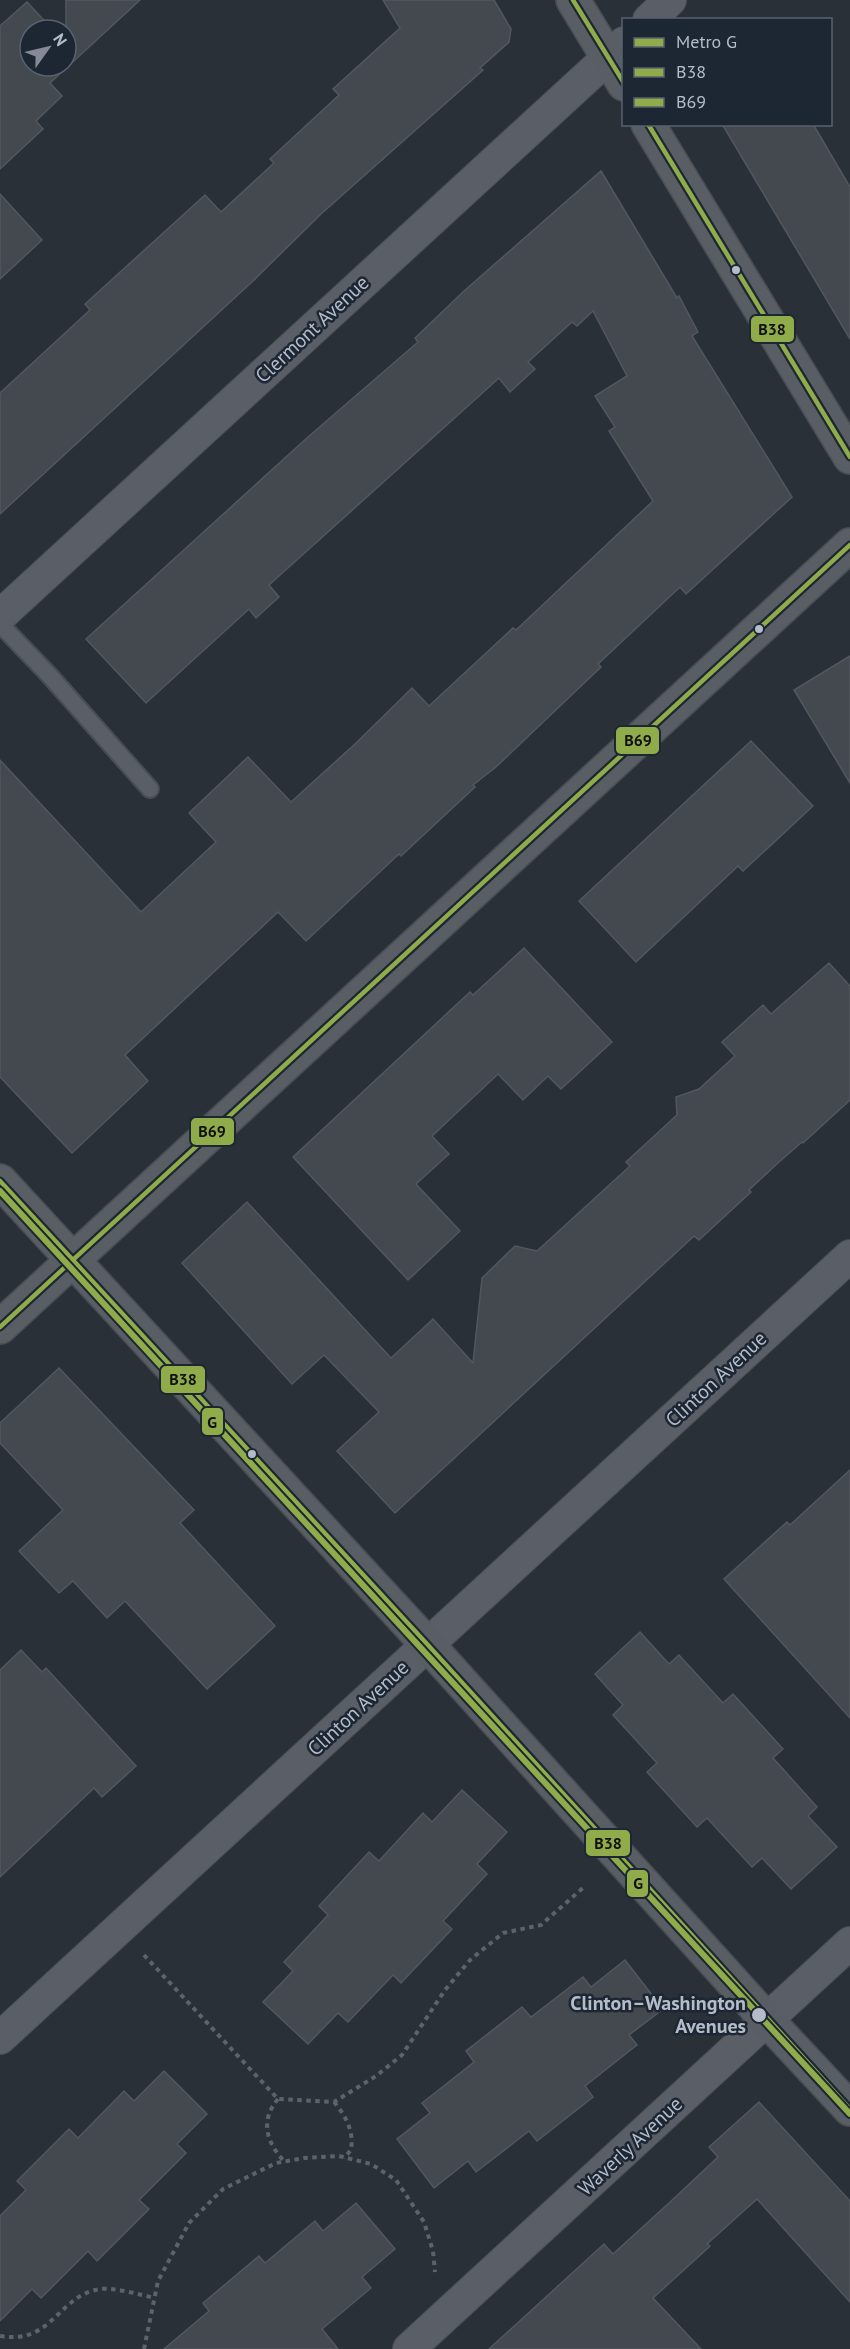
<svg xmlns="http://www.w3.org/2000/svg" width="850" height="2349" viewBox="0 0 850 2349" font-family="'PT Sans',sans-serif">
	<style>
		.building { fill: #444950; stroke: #52575f; stroke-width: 1.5 }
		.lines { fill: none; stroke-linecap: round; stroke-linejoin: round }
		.service-casing { stroke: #484c53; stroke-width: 20 }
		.minor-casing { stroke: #484c53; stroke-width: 34 }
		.secondary-casing { stroke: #484c53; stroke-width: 36 }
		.path { stroke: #5d636a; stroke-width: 4; stroke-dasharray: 4.5 4.5; stroke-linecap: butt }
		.service { stroke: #5a5e66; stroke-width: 16 }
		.minor { stroke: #5a5e66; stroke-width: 32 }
		.secondary { stroke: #595d64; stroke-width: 33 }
		.bus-1-casing { stroke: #1d2633; stroke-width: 9 }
		.bus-2-casing { stroke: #1d2633; stroke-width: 9 }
		.bus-1 { stroke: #90ac4a; stroke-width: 4.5 }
		.bus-2 { stroke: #90ac4a; stroke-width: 4.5 }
		.metro-1-casing { stroke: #1d2633; stroke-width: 10 }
		.metro-1 { stroke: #90ac4a; stroke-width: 6 }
		.bus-dot { fill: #b4bcc9; stroke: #1d2633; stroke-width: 2 }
		.labels { text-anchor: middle; stroke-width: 5; stroke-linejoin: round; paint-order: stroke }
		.street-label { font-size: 20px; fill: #b4bcc9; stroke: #1d2633 }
		.stop-label { font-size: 20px; font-weight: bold; fill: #b4bcc9; stroke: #1d2633; text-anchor: end }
		.line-badge { stroke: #1d2633; stroke-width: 2 }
		.pale-badge-label { font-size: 16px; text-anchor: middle; font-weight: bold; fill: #111 }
	</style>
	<rect width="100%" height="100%" fill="#2a3038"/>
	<g class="building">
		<path d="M66,0H140L50,83L62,96L36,121L43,129L0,169V26L27,2L53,30H30V66H66Z"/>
		<path d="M383,0H494L511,29L509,42L480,68L483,70L321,214L253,281L0,514V393L90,310L85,304L205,195L221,212L274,163L270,159L339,95L333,89L400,28Z"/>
		<path d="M722,124H813L850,187V339Z"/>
		<path d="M601,171L677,298L679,296L698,332L692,336L792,497L686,594L680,587L598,664L601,667L496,767L473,785L475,787L401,856L399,854L306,941L278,912L125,1055L148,1081L72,1153L0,1077V760L141,912L216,842L189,813L248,757L291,802L355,744L412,688L429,706L513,628L516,630L653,501L609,431L615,427L595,396L627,376L593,311L577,326L572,322L528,362L535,369L510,392L499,378L269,585L279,597L256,618L249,609L146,703L86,639L308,437L418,342L415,338L464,291Z"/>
		<path d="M0,194L42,240L0,279Z"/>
		<path d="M850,656V783L794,690Z"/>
		<path d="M751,741L813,806L743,871L738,866L636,962L579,901Z"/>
		<path d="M524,948L612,1042L561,1089L548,1076L523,1100L498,1074L432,1136L449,1154L416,1184L460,1231L408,1280L293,1157L470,992L473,995Z"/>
		<path d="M829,963L850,986V1100L803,1143L802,1142L779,1162L749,1190L751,1192L699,1240L694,1236L395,1513L337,1451L379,1412L324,1355L292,1384L182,1263L247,1202L391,1358L433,1319L473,1363L482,1278L515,1246L537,1251L630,1166L626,1162L677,1115L676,1097L699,1089L735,1056L722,1042L763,1005L771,1014Z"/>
		<path d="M59,1368L194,1510L180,1523L275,1626L207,1689L125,1601L107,1618L73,1581L59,1593L19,1551L63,1510L0,1443V1423Z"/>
		<path d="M850,1470V1718L724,1579L787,1522L790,1525Z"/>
		<path d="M640,1632L669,1664L679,1655L723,1703L733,1694L783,1749L773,1758L817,1807L808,1816L837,1847L791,1889L762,1858L752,1867L707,1818L697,1827L647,1772L657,1763L613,1715L623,1705L595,1674Z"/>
		<path d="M21,1650L42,1672L46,1668L136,1766L102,1797L94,1788L0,1877V1670Z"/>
		<path d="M462,1790L507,1832L477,1864L487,1874L443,1921L452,1929L401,1983L393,1975L348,2022L338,2013L308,2044L263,2002L293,1971L284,1962L328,1915L319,1906L369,1852L379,1861L423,1813L432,1822Z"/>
		<path d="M625,1960L663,2009L629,2035L637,2045L585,2086L593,2097L537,2141L529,2131L476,2172L468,2161L434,2188L397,2139L430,2113L422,2103L474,2062L466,2051L522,2007L531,2017L583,1977L591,1987Z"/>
		<path d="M164,2071L207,2114L177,2144L186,2153L139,2200L149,2209L97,2261L88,2251L41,2298L32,2289L0,2321V2216L26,2190L17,2181L69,2129L78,2138L124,2091L134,2101Z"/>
		<path d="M759,2102L850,2201V2302L757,2199L707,2244L710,2246L653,2298L701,2349H489L604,2244L613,2254L669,2203L718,2157L709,2147Z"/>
		<path d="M356,2203L395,2249L362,2277L371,2288L322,2329L338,2349H164L209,2311L203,2303L259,2256L265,2263L315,2221L323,2231Z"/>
	</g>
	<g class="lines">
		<defs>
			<path id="service" d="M0,624L50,676L150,789"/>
			<g id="minor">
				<path d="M649,20L670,0"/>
				<path d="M0,616L624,43"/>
				<path d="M0,2038L850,1256"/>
				<path d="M409,2349L850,1943"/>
			</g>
			<g id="secondary">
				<path d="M573,0L624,84"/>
				<path d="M648,124L850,457"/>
				<path d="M0,1181L427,1644L767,2020L850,2109"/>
				<path d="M0,1327L850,545"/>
			</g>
		</defs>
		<use href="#service" class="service-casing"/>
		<use href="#minor" class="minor-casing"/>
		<use href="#secondary" class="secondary-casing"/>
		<g class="path">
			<path d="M144,1955L278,2099L334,2102L376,2076L402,2055L445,1990L470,1960L503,1933L541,1925L585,1886"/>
			<path d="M278,2099C260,2120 266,2142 284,2161"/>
			<path d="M334,2102C346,2116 354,2131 351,2150L344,2158"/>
			<path d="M0,2336C53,2345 57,2296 100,2289C114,2287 141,2295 155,2298"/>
			<path d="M144,2349L158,2281L189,2223L223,2189L276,2163L305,2158L339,2156L371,2164L396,2180L424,2222L433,2251L435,2272"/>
		</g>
		<use href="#service" class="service"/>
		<use href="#minor" class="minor"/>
		<use href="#secondary" class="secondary"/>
		<defs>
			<g id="bus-1">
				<path d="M573,0L624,83"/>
				<path d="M648,124L850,457"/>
				<path d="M0,1181L427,1644L850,2109"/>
			</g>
			<path id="bus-2" d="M0,1327L850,545"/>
		</defs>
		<use href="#bus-1" class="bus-1-casing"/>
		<use href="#bus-2" class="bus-2-casing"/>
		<use href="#bus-1" class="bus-1"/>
		<use href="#bus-2" class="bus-2"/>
		<defs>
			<path id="metro-1" d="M0,1191L850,2114"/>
		</defs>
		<use href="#metro-1" class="metro-1-casing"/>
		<use href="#metro-1" class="metro-1"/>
	</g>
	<g class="bus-dot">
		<circle cx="736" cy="270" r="5"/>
		<circle cx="759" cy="629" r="5"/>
		<circle cx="252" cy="1454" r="5"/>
		<circle cx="759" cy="2015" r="8"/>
	</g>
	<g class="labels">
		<g class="street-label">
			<text transform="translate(312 329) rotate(-43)" y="7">Clermont Avenue</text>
			<text transform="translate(716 1379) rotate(-43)" y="7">Clinton Avenue</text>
			<text transform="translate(358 1708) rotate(-43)" y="7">Clinton Avenue</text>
			<text transform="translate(630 2146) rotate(-43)" y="7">Waverly Avenue</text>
		</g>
		<g class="stop-label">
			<text x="746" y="2010">Clinton–Washington<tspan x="746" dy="23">Avenues</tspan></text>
		</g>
	</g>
	<g class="line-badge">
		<rect x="750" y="315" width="45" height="28" rx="6" fill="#90ac4a"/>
		<rect x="615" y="726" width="45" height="29" rx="6" fill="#90ac4a"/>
		<rect x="190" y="1117" width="45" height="29" rx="6" fill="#90ac4a"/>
		<rect x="160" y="1365" width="46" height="29" rx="6" fill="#90ac4a"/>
		<rect x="201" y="1407" width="23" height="29" rx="6" fill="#90ac4a"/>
		<rect x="585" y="1829" width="46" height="28" rx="6" fill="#90ac4a"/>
		<rect x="626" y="1869" width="23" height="29" rx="6" fill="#90ac4a"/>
	</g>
	<g class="pale-badge-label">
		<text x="772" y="335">B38</text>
		<text x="638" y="746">B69</text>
		<text x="212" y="1137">B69</text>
		<text x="183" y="1385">B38</text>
		<text x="212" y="1428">G</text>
		<text x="608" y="1849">B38</text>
		<text x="638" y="1889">G</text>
	</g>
	<rect x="622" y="18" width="210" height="108" fill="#1d2633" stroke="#59626f" stroke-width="1.5"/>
	<rect x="634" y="38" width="30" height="9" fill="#90ac4a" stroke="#59626f" stroke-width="1.5"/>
	<text x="676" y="48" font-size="18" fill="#b4bcc9">Metro G</text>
	<rect x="634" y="68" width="30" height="9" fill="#90ac4a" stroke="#59626f" stroke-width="1.5"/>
	<text x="676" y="78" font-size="18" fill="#b4bcc9">B38</text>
	<rect x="634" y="98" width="30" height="9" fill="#90ac4a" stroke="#59626f" stroke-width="1.5"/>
	<text x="676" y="108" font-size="18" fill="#b4bcc9">B69</text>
	<g transform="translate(48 48) rotate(56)"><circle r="28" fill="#1d2633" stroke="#59626f" stroke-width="1.5"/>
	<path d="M0-4.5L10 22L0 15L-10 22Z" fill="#848b96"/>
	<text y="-9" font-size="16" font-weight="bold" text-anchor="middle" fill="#b4bcc9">N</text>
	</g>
</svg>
